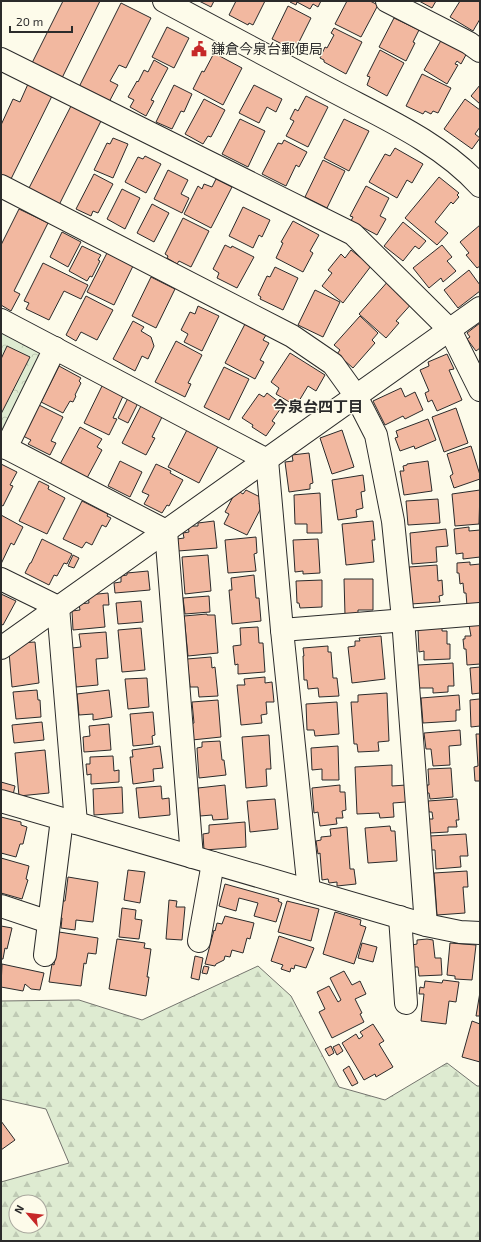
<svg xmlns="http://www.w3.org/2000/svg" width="481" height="1242" viewBox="0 0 481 1242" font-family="'Exo 2','Noto Sans JP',sans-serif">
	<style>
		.forest { fill: url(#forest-firs); stroke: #74746e; fill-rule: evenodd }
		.park { fill: url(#park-crowns); stroke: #74746e }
		.building { fill: #f2b8a0; stroke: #2b2b2b }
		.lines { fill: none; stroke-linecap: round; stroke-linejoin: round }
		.minor-casing { stroke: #2b2b2b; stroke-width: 24 }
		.minor { stroke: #fdfbea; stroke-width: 22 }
		.labels { text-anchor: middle; stroke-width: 3; stroke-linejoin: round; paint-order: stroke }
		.poi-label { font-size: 14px; fill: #2b2b2b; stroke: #fdfbea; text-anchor: start }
		.neighbourhood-label { font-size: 15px; font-weight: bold; fill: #2b2b2b; stroke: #fdfbea }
	</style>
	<defs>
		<pattern id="forest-firs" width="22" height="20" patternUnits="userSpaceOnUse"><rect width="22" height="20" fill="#deebd1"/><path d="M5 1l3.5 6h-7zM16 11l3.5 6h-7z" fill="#bfcab4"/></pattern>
		<pattern id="park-crowns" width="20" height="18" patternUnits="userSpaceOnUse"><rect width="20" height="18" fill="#deebd1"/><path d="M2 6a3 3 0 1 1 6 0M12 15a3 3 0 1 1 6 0" fill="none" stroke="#bfcab4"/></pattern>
	</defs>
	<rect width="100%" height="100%" fill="#fdfbea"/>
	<path class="forest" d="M258,966L291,996L339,1087L385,1100L447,1063L477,1086H480V1241H1V1182L69,1163L46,1109L1,1099V1001L79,1000L142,1020ZM16,1202H40V1226H16Z"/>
	<path class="park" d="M1,329L44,351L1,438Z"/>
	<g class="building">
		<path d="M63,1H100L61,80L31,65Z"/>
		<path d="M199,1H214L211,7Z"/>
		<path d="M236,1H265L253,25L249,23L248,25L229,15Z"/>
		<path d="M290,1H321L318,7L313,4L310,9L297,2L296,5L290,2Z"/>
		<path d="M347,1H370L378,5L361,37L335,24Z"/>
		<path d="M419,1H436L432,8Z"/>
		<path d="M460,1H480V19L473,31L450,17Z"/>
		<path d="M121,3L151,18L126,68L119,65L110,81L118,85L108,104L78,89Z"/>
		<path d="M288,6L311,18L298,44L293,42L290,48L272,39Z"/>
		<path d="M394,18L419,30L413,42L415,43L406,61L379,47Z"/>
		<path d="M167,27L189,38L174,68L152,57Z"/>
		<path d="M334,28L362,42L346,74L324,62V60L320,58L325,47L327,48L334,35L331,33Z"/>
		<path d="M443,37L468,51L461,64L457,61L455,64L458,65L447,84L424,70Z"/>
		<path d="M380,50L404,63L387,96L367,85L370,77L367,76Z"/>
		<path d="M214,53L242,68L223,105L193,89L202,71L204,72Z"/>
		<path d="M154,60L168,68L151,100L154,101L146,116L130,107L134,100L128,97L137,81L138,82L144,70L148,72Z"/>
		<path d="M422,74L451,88L438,113L433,111L431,114L425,111L423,114L406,106Z"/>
		<path d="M28,84L52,96L10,181L1,176V125L13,99L20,102Z"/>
		<path d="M174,85L192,94L184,112L181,111L172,129L156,122Z"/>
		<path d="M254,85L282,99L276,112L267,107L259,123L239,113Z"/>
		<path d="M480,85V104L471,96Z"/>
		<path d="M306,96L328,107L308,147L286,136L294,121L290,119L295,109L298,111Z"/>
		<path d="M204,99L225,110L211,137L208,136L203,144L185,134Z"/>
		<path d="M465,99L480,110V127L475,134L480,138L472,149L444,129Z"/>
		<path d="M71,106L101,121L58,207L28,190Z"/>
		<path d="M240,119L265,131L248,167L222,154Z"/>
		<path d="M344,119L369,131L349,171L324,158Z"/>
		<path d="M113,138L128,144L113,178L94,170L107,143L110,144Z"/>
		<path d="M284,140L307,152L299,167L296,165L286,186L262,174L278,143L282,144Z"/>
		<path d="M395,148L423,164L412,183L407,180L397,198L369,182L385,154L390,156Z"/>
		<path d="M145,156L161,164L146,193L125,182L138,157L143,159Z"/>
		<path d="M323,160L345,171L327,208L305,197Z"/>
		<path d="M168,170L188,180L181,194L189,198L182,213L154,199Z"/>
		<path d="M94,174L113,184L98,213L93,211L91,216L76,209Z"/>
		<path d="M439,177L459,193L457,195L459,197L453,204L451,202L435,222L448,233L437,245L405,218Z"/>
		<path d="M216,179L232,187L211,228L184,214L198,186L202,189L204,184L212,187Z"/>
		<path d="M366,186L389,198L380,216L386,219L377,235L351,221L353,217L350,216Z"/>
		<path d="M122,189L140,198L125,229L107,219Z"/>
		<path d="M152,204L169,213L154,242L137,233Z"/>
		<path d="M243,207L270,220L262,237L259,235L253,248L229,236Z"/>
		<path d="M19,209L48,223L14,291L20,294L11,311L1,305V245Z"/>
		<path d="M183,218L209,231L191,267L179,261L177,264L167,258L168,256L165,254Z"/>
		<path d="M293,221L319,235L310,251L313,253L303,272L276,258L283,243L281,242Z"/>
		<path d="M403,222L426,241L419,249L415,246L403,261L384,246Z"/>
		<path d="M480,225V266L477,268L466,255L469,253L460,242Z"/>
		<path d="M62,232L81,242L68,267L50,257Z"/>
		<path d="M225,245L231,248L232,246L254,257L237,288L217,278L219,273L213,269Z"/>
		<path d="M442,245L452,257L447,261L456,271L443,282L441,278L429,288L413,268Z"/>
		<path d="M82,246L101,255L98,260L100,261L92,277L90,276L87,281L69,271Z"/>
		<path d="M351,250L371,266L343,303L322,286L332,273L328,270L341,254L345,258Z"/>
		<path d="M107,253L133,266L114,305L87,292Z"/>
		<path d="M43,263L88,285L81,299L64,291L49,320L26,309L29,303L24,301Z"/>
		<path d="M275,267L298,278L283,310L260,299L261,297L258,295L267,276L270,277Z"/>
		<path d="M469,270L480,285V291L458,308L444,290Z"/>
		<path d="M151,277L175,289L156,328L132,316Z"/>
		<path d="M390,279L414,301L396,321L399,323L386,338L359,314Z"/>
		<path d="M315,290L340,302L323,337L298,325Z"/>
		<path d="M86,296L113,310L97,340L81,332L76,341L66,335Z"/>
		<path d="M198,306L219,316L202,351L184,342L188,334L181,330L190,312L195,314Z"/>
		<path d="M360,316L378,333L372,340L375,343L353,368L337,354L340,350L334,345Z"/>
		<path d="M133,321L144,327L141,331L151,337L154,346L148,359L142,356L135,371L113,359Z"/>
		<path d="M480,323V348L476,351L467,339L470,337L467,333Z"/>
		<path d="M245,324L266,335L263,340L269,343L260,360L264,362L255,379L225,363Z"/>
		<path d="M176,341L202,355L188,383L191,384L185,397L155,382Z"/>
		<path d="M7,346L30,357L1,414V359Z"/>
		<path d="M290,353L325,375L316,391L308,386L296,406L276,394L279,388L271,382Z"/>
		<path d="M447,354L454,369L449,370L462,400L437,411L432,400L428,402L425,393L429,391L420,370L429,366L428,362Z"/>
		<path d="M59,366L81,378L79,381L81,383L75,395L76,396L73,402L70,401L63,413L41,402Z"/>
		<path d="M224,367L249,379L229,420L204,407Z"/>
		<path d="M103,384L124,394L113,418L117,419L109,435L84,423Z"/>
		<path d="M401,388L405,397L415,392L423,410L405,419L403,416L385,425L373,401Z"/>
		<path d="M267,393L283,405L272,421L275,423L266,436L252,427L253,425L242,418L259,394L264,397Z"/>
		<path d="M128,398L138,403L128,423L118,418Z"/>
		<path d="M143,402L164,413L152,437L155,438L146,455L122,443Z"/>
		<path d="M39,405L63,417L51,441L56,443L50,455L28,444L31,440L23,436Z"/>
		<path d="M456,408L468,443L444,452L432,417Z"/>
		<path d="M428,419L436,440L415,449L414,446L400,451L395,438L398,437L396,431Z"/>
		<path d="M190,424L220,443L199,483L168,467Z"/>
		<path d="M80,427L102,439L97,447L102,450L87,478L60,464Z"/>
		<path d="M342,430L354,467L332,474L320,438Z"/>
		<path d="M471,446L480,475V479L454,488L450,476L453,474L447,454Z"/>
		<path d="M309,453L313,483L310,484V489L289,492L285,462L293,461L292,455Z"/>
		<path d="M120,461L142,472L130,497L108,486Z"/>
		<path d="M428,461L432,491L404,495L400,471H404L403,466L407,465V464Z"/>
		<path d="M1,464L17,472L10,485L13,486L3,506L1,505Z"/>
		<path d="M156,464L171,471L170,473L183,480L169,506L167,505L162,513L144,504L149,495L142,492Z"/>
		<path d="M363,475L365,491L361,492L363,508L356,510L357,517L338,520L332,480Z"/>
		<path d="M39,481L49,486L48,489L65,498L47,534L19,521Z"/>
		<path d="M246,490L262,498L259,504L262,506L247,535L224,524L229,514L225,512L235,493L237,494L238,491L243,494Z"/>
		<path d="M480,490L479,524L455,526L452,494Z"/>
		<path d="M320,493L322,533H307V524H295L294,495Z"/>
		<path d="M438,499L440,523L408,525L406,501Z"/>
		<path d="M82,501L108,514L107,516L111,518L106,527L102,525L92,545L86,542L82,548L63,539Z"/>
		<path d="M1,515L23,527L14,545L11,543L1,564Z"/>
		<path d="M214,521L217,548L178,551L177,539L184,538L183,533L189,532L188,526H198V523Z"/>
		<path d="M373,521L375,540H372L374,562L346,565L342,524Z"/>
		<path d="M469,527V531L480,530V557L463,559V553L456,554L454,529Z"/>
		<path d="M446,529L448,546L436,547L437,562L412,564L410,533Z"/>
		<path d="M256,537L257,553L254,554L256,571L228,573L225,540Z"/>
		<path d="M42,539L72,554L67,564L64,563L57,576L54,575L49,585L25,573L30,563H31Z"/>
		<path d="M318,539L320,573L303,574V571L295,572L293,540Z"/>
		<path d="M73,555L79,558L74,568L68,566Z"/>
		<path d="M208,555L211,591L185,594L182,557Z"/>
		<path d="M470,562V565L480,564V605L467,606L466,593H464L463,583L460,584L459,573H457V563Z"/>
		<path d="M437,565L438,581L442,580L443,595L439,596L440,602L411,604L409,567Z"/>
		<path d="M148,571L150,590L115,593L114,583L121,582V576L127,575V573Z"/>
		<path d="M254,575L256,598H259L261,621L232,624L229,590H232L231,578Z"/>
		<path d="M344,579H373V610H358V615H345Z"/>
		<path d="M322,580V607L300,608L299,603H297L296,581Z"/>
		<path d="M108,593L109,605H103L105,627L73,630L72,611L80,610L79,604L89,603L88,595Z"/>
		<path d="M1,594L16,601L3,625L1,624Z"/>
		<path d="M209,596L210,612L185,614L183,598Z"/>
		<path d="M141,601L143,622L118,624L116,603Z"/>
		<path d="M207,614V615H215L218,653L188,656L184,616Z"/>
		<path d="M480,624V664L467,665L466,649H464L463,639H465V636H471L469,625Z"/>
		<path d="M258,627L259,643H263L265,672L238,674V664L235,665L233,646L241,645L240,628Z"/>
		<path d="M442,627V631H447V644H450V659L424,660V651L419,652L418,629Z"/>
		<path d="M141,628L145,670L122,672L118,630Z"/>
		<path d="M106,632L108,658L96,659L98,685L76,687L72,648L81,647L79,634Z"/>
		<path d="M381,636L385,679L352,683L348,647L355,646V641H360L359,638Z"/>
		<path d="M35,642L39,683L12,687L9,652H15L14,648L20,643Z"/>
		<path d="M328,646V652H331L333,678H337L339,696L319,697L318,688L308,689L307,680H304L303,656H304L303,648Z"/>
		<path d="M211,657L212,668L215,667L218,696L199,697L198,687H190L187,659Z"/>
		<path d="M453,663L454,686H448V692L433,693V688H419L418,665Z"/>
		<path d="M480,667V693L472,694L470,668Z"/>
		<path d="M265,677V683L272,682L274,702H266L267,714L261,715L262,723L241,725L237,685H245L244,679Z"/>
		<path d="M147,678L149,707L128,709L125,679Z"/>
		<path d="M37,690L38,700H40L41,717L16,719L13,692Z"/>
		<path d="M109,690L112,717L93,720V714L79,715L77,694Z"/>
		<path d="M387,693L389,741L378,742L379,751L358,752L357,744H354L351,702H358V695Z"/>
		<path d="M459,695L460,710H456V721L423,723L421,698Z"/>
		<path d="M479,699H480V726L471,727L470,700Z"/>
		<path d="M218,700L221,737L192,740L191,724L194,723L192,702Z"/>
		<path d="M337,702L339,734L315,736L314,730H307L306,704Z"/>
		<path d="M153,712L155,735L152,736L153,744L133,746L130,714Z"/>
		<path d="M42,722L44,740L14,743L12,725Z"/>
		<path d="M109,724L111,750L84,752L83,737L90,736L89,726Z"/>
		<path d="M460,730L461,745L449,746L450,765L433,766L431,749H426L424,733Z"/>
		<path d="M476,734H480V781H475L474,767L478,766Z"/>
		<path d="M269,735L271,769H266L267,786L246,788L242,737Z"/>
		<path d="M220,741L222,760H224L226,775L199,778L197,748L202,747V742Z"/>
		<path d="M160,746L163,768L153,769L154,781L133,784L130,757H133L132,750Z"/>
		<path d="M338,746L339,780H322V769L312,770L311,748Z"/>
		<path d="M45,750L49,793L19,796L15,753Z"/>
		<path d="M113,756L114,771L119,770V782L91,784V774L87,775L86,764H90V757Z"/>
		<path d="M392,765V786L406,785V802L393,803L394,817L380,818L379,813L357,814L355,767Z"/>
		<path d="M451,768L453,797L430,799L429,793H427V785H429L428,769Z"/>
		<path d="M1,782L15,786L13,795L1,792Z"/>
		<path d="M225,785L228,819L213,820L212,815L200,816L198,788Z"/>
		<path d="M340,785V792H345L346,810L342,811L343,818H336L337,824L320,826L318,812L314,813L312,788Z"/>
		<path d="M161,786L162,799L169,798L170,815L139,818L136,788Z"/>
		<path d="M122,787L123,813L94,815L93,789Z"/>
		<path d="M275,799L278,829L250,832L247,801Z"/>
		<path d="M457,799L459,820H456L457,827H448V832L430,833L429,819H433L432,812H429L428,801Z"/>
		<path d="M1,817L21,822V825L27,827L23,844H20L16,857L1,853Z"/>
		<path d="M245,822L246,847L204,850L203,834L209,833V825Z"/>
		<path d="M390,826L391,831H395L397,861L368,863L365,828Z"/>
		<path d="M347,827L350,869H354L356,884L337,886V882L329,883L328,879L322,880L320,853L318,854L316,841L321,840V837L331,836L330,829Z"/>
		<path d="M466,834L468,856H460L461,867L436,869L435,850H431L430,836Z"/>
		<path d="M1,858L29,866L26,879L28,880L22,899L1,893Z"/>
		<path d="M128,870L145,872L140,903L124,900Z"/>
		<path d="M467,871L468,887H463L465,913L437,915L434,873Z"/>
		<path d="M68,877L98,882L93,922L76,920L75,930L61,928L62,918L57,917L59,901H65Z"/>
		<path d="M225,884L279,899L278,901L282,903L276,922L254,916L258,903L239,898L236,911L219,906Z"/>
		<path d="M169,900L177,901L176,907H185L182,940L166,939Z"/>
		<path d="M287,901L319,909L311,941L278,932Z"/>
		<path d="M122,908L136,910L135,919L142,920L139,939L119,937Z"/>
		<path d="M335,912L361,920L360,925L366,927L354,964L323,954Z"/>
		<path d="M225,916L254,923L250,939L247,938L243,953L232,950L230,957L225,956L224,960L216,964L215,966L205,964L214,930L215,931L217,923L222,924Z"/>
		<path d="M1,926L12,928L7,949L5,948L3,959H1Z"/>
		<path d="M59,932L98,938L96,954L88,953L86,964L84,963L81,986L49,982L52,964L54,965Z"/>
		<path d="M279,936L314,948L306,968L295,965L294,969L291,968L290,972L281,969L283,965L271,961Z"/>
		<path d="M117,939L145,943L144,948L151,949L147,977H149L146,996L109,989Z"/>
		<path d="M427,939L433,940L435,958H441L442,975L419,976L418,967H413L412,945L417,944V940Z"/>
		<path d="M362,943L377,947L373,962L358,958Z"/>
		<path d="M450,943L476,945L472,980L455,979V976L447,975Z"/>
		<path d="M195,956L203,958L199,980L191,978Z"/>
		<path d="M2,964L44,973L40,990L31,989L25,984L23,991L1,987Z"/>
		<path d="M204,966L209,967L207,974L202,973Z"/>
		<path d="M344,971L352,985L360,981L366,994L355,999L362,1013L360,1014L364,1022L332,1038L319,1012L325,1009L317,992L329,986L338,1002L341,1000L330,978Z"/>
		<path d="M443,980L459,982L456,1002L449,1001L446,1024L421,1021L424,994H419L420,987L424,988L425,981L442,983Z"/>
		<path d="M480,992V1016H476Z"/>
		<path d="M472,1021L480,1024V1062L462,1057Z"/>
		<path d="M373,1024L384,1041L379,1044L393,1067L376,1077L375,1074L364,1080L342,1043L356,1034L359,1039L363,1036L360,1032Z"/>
		<path d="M339,1044L343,1051L337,1055L333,1047Z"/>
		<path d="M331,1046L334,1053L329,1056L325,1049Z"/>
		<path d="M349,1066L358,1083L352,1086L343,1070Z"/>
		<path d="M1,1121L15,1140L1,1150Z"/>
	</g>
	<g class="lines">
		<defs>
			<g id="minor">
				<path d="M164,1C220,31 277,61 333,91C384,118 441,143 480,186"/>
				<path d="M387,1L469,43L480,51"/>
				<path d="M1,59L353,234L450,330L480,390"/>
				<path d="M1,186L292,336L333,364L356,396L376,435L393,521L403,619L426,925"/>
				<path d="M1,320L267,460L282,630L309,891"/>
				<path d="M1,445L166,531L192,857"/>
				<path d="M6,448L55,348"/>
				<path d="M1,579L58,607L76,823"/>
				<path d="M282,630L480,614"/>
				<path d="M1,648L480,308"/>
				<path d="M1,801L426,925L460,932L480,933"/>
				<path d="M1,906L49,922"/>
				<path d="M400,917L406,1003"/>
				<path d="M199,941L213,863"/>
				<path d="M45,955L62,819"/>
			</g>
		</defs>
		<use href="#minor" class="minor-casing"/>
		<use href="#minor" class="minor"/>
	</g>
	<defs>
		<symbol id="civic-bare" viewBox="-9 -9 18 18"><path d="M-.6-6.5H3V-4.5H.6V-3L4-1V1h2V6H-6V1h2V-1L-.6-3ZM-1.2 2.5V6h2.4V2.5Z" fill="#c62828" stroke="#fdfbea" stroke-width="2.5" paint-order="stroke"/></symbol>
	</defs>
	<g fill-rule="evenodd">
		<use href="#civic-bare" x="188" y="38" width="22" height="22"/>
	</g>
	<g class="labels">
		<g class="poi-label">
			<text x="211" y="54">鎌倉今泉台郵便局</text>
		</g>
		<g class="neighbourhood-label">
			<text x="318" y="412">今泉台四丁目</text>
		</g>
	</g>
	<rect width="481" height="1242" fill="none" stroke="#2b2b2b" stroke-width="4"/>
	<g transform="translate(28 1214) rotate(298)"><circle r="19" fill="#fdfbea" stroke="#a9a89e"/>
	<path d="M0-3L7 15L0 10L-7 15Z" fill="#c62828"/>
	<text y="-6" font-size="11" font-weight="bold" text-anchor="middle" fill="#2b2b2b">N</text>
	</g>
	<path d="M10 26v6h62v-6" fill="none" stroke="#2b2b2b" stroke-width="2"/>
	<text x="16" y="26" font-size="12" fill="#2b2b2b" stroke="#fdfbea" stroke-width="3" paint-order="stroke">20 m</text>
</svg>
